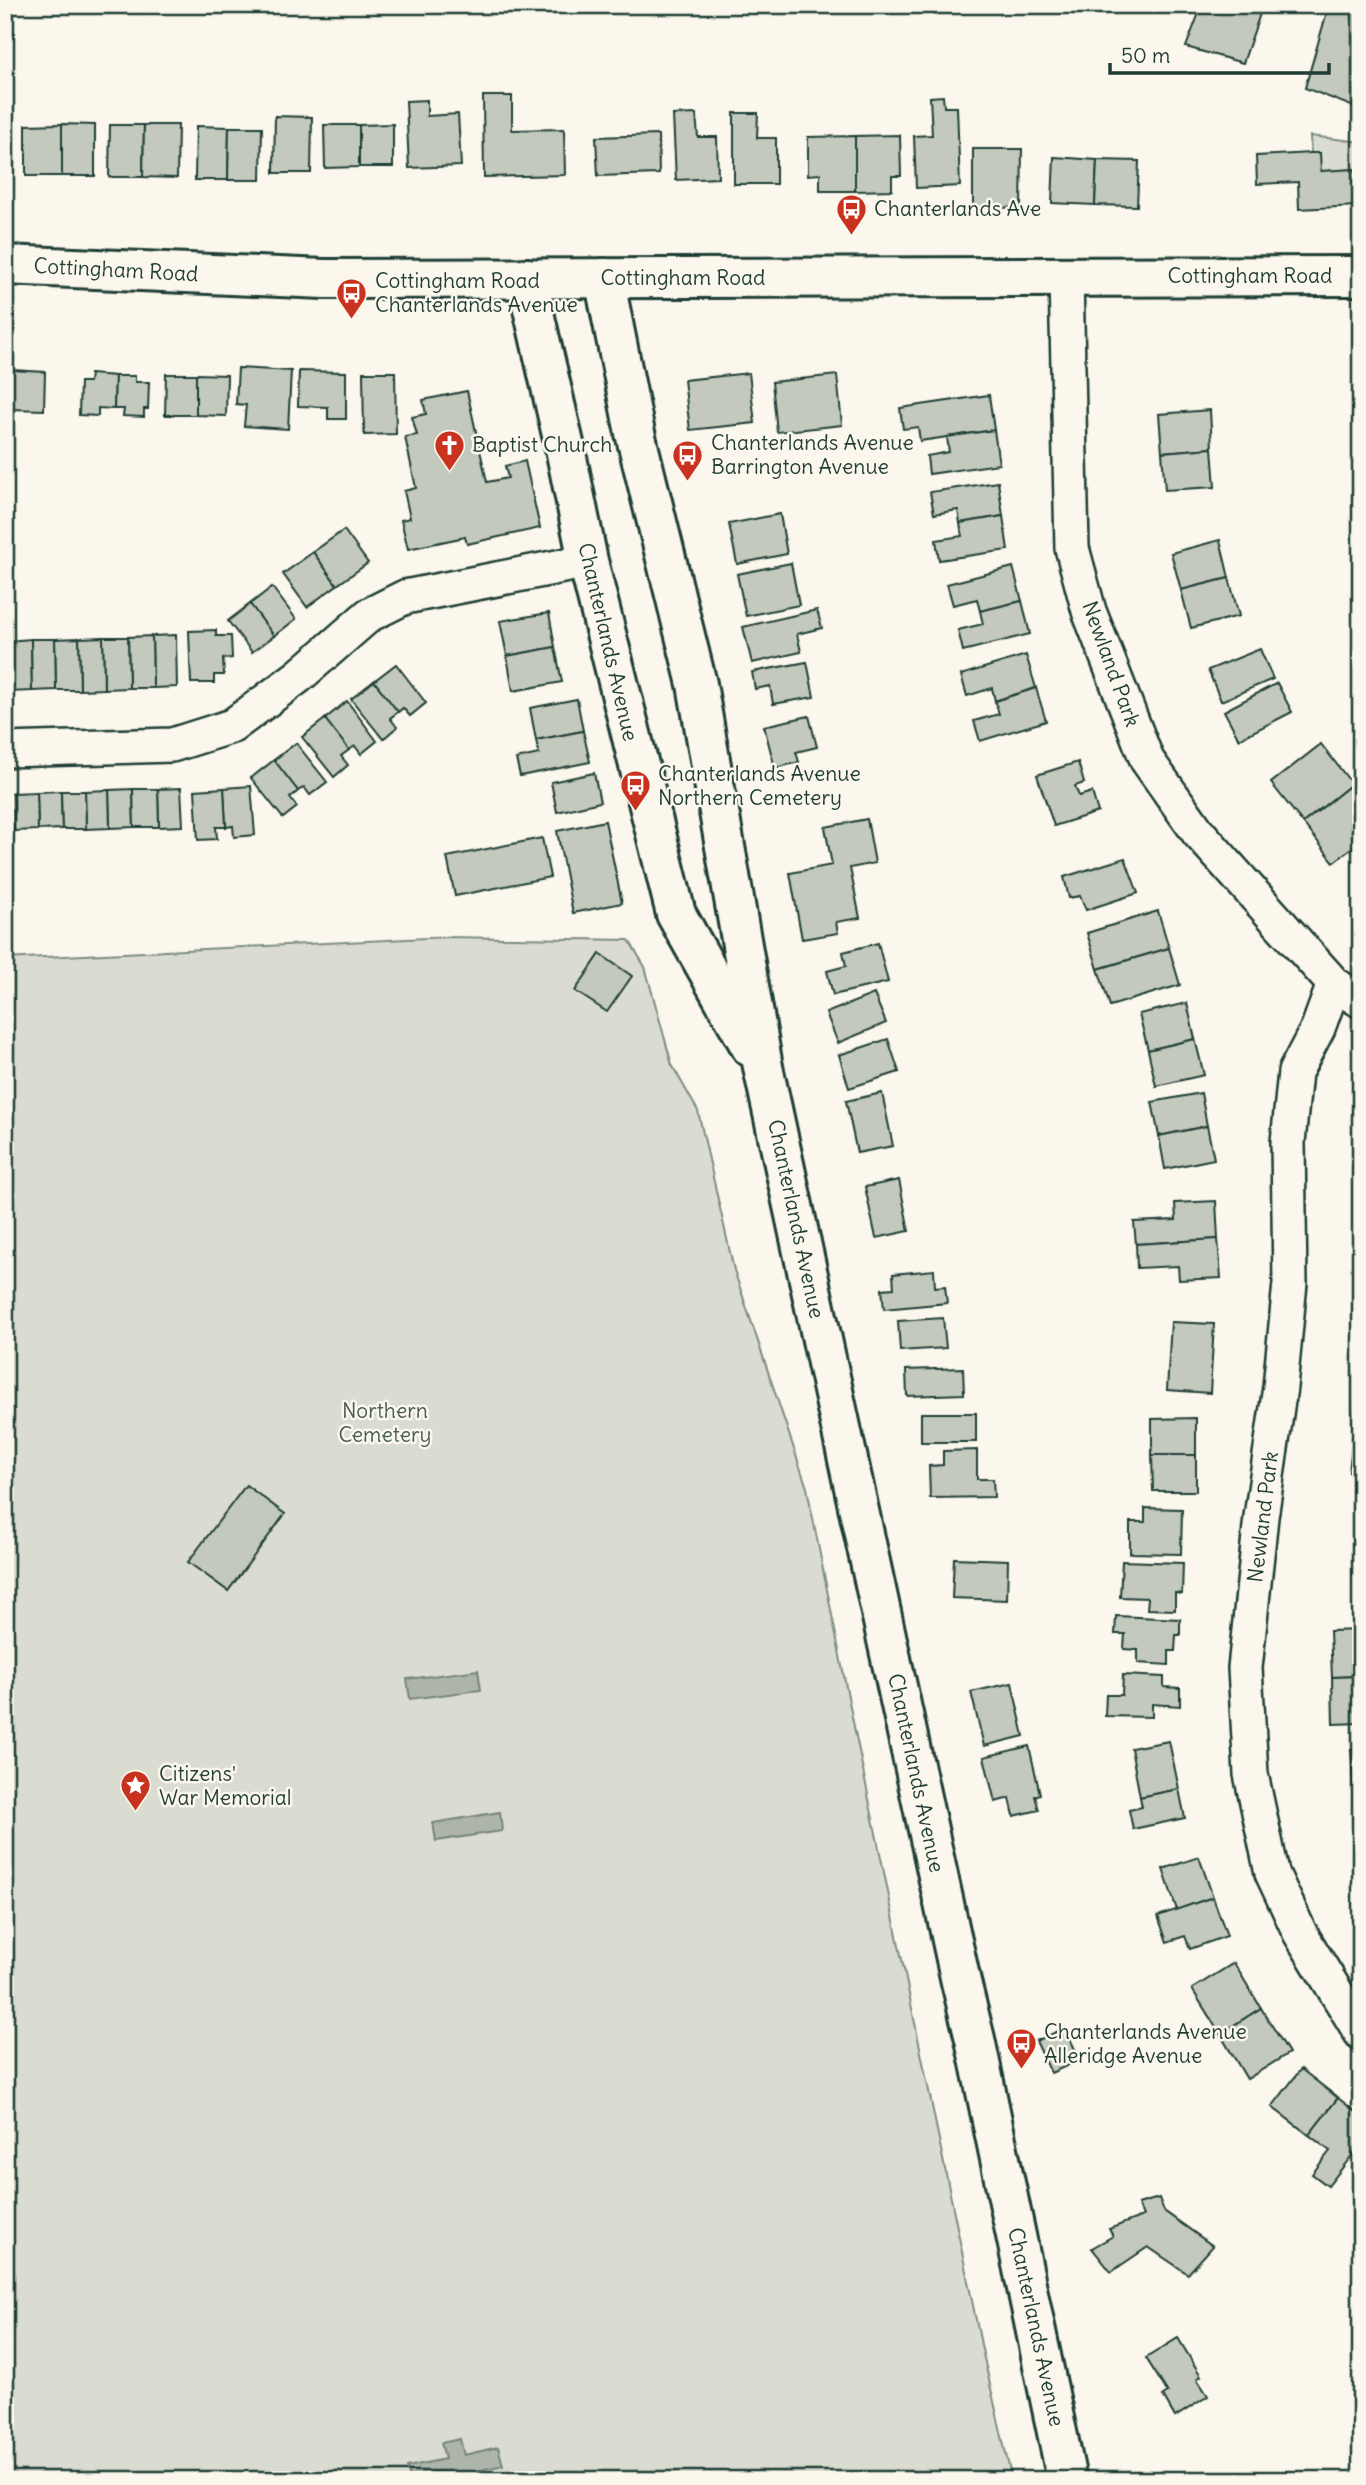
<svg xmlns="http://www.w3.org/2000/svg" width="1366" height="2485" viewBox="0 0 1366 2485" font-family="Delius,sans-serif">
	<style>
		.green { fill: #dbdcd1; stroke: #7d8c82; stroke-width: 2 }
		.water { fill: #adb4aa; stroke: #74847b; stroke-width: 2 }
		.building { fill: #c4c9be; stroke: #1f3d34; stroke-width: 2 }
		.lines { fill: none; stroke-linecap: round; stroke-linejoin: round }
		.street-casing { stroke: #1f3d34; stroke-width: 38 }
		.secondary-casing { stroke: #1f3d34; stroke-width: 44 }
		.street { stroke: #fbf7ec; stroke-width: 33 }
		.secondary { stroke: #fbf7ec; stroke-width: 38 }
		.labels { text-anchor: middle; stroke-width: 5; stroke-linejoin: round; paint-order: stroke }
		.poi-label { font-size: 21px; fill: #1f3d34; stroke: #fbf7ec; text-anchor: start }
		.street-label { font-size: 21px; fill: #1f3d34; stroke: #fbf7ec }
		.park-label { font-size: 21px; fill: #455d53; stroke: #fbf7ec }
	</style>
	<rect width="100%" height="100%" fill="#fbf7ec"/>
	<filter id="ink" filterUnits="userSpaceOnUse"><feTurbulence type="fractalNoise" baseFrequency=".0143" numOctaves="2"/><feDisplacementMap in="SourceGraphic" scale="14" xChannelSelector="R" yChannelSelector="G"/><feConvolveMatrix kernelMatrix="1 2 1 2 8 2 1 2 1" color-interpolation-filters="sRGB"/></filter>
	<g filter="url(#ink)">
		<g class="green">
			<path d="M1310,136L1361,142V224L1355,169L1321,171L1311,153Z"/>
			<path d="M447,937L629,940L645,967L672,1065L698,1111L734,1270L807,1488L851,1712L983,2354L1012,2480H5V959Z"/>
		</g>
		<g class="water">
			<path d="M478,1670L481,1690L410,1699L407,1679Z"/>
			<path d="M500,1812L502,1831L436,1841L433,1823Z"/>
			<path d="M460,2439L464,2455L498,2447L503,2465L468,2473L470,2480H450L449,2476L433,2480H410L407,2467L445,2459L441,2443Z"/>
		</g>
		<g class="building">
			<path d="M1202,5H1263L1243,63L1186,47Z"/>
			<path d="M1329,5L1361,7V85L1354,107L1305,88Z"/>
			<path d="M483,96H512V130L564,129L565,175L484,177Z"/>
			<path d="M943,96L944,107H957L960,186L916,188L914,136L932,135L930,97Z"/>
			<path d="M427,100V116L458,114L461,166L409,168L406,101Z"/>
			<path d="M734,113H758L757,138H776V184H734Z"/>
			<path d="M696,114L698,137H717L718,178L676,180L673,115Z"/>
			<path d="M275,116L312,117L311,173H274Z"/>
			<path d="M5,122H11L10,175H5Z"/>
			<path d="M62,124V176H26V125Z"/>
			<path d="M62,124L95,125V176H62Z"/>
			<path d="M393,124V167H359V125Z"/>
			<path d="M110,125H144L143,177H109Z"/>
			<path d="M144,125H178L177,178L143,177Z"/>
			<path d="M324,125H359V167L325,168Z"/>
			<path d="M196,126L229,127L228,180H195Z"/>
			<path d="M229,127H262L261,180H228Z"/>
			<path d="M658,135L659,174L598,176L596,137Z"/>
			<path d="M900,135L901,176H892V190L855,191V136Z"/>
			<path d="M855,136V191H820V174L808,175V137Z"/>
			<path d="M973,149H1022L1021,208L973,207Z"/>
			<path d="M1311,153H1320L1321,171L1355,169L1357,206L1299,209L1298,182L1257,184L1256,156Z"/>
			<path d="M1054,157L1097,160L1095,205L1052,203Z"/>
			<path d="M1097,160L1139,161L1137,206L1095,205Z"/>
			<path d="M238,368L291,371L288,429L244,426L246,405L236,404Z"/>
			<path d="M5,370H12L11,409H5Z"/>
			<path d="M12,370L45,372L44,410L11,409Z"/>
			<path d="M299,371L346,372V419H328V407L298,406Z"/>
			<path d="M363,372H395L396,434L364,435Z"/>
			<path d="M749,373L755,423L690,430L684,380Z"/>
			<path d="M90,374L115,376L114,409L98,408V416L79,415L80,382H89Z"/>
			<path d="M166,374H196V415H165Z"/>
			<path d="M196,374L227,375L226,416L196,415Z"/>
			<path d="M837,375L842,425L777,432L772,382Z"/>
			<path d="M115,376H135V382H149L148,409H144V417L123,416L124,409H114Z"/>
			<path d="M467,391L487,482L508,478L505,466L525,461L540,528L467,544L465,537L408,549L401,520L410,518L404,491L416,488L405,437L417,435L412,417L426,414L423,400Z"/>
			<path d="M989,395L994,430L920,441L918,427L903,429L900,408Z"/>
			<path d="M1210,410L1212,448L1162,452L1159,414Z"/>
			<path d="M994,430L999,464L929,474L927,456L949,452L947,437Z"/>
			<path d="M1212,448L1215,487L1165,490L1162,452Z"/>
			<path d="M998,482L1003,516L960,523L958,510L934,514L930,492Z"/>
			<path d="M780,514L787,554L737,564L729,524Z"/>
			<path d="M1003,516L1008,550L939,560L936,540L962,536L960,523Z"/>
			<path d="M344,530L368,563L337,585L313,552Z"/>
			<path d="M1220,540L1229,578L1181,590L1171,553Z"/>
			<path d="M313,552L337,585L307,607L283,574Z"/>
			<path d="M791,563L799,605L746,616L737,574Z"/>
			<path d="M1013,567L1022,601L980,611L977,599L953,605L947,584Z"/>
			<path d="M1229,578L1239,616L1191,628L1181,590Z"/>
			<path d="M272,587L296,619L274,636L250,604Z"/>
			<path d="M1022,601L1030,634L963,651L958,630L983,624L980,611Z"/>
			<path d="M250,604L274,636L252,652L228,621Z"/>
			<path d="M817,610L822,628L797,634L801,652L752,663L743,627Z"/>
			<path d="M549,613L555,647L507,656L500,621Z"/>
			<path d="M216,630V636H231L232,658L223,659L224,675H214V683H191L189,631Z"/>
			<path d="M176,635L177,687L153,688L152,636Z"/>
			<path d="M152,636L153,688H129L128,637Z"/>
			<path d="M103,637H128L129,688L104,689Z"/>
			<path d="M103,637L104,689L80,690L79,638Z"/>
			<path d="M79,638L80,690H56L55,639Z"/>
			<path d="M31,639L32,691L8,692L7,641Z"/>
			<path d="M31,639H55L56,690L32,691Z"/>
			<path d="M5,641L8,692H5Z"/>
			<path d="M555,647L562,682L513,691L507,656Z"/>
			<path d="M1260,649L1273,679L1221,701L1208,670Z"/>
			<path d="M1026,655L1036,688L995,701L992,688L967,696L961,675Z"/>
			<path d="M807,662L814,697L773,704L770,686L755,689L752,672Z"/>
			<path d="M396,664L426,703L410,716L403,708L398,712L374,681Z"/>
			<path d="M374,681L398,712L390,718L397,727L383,739L351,699Z"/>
			<path d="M1277,683L1292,712L1239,739L1224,711Z"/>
			<path d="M1036,688L1046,721L980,741L974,721L999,714L995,701Z"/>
			<path d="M577,699L583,731L536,740L530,708Z"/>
			<path d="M347,701L377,741L361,754L355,746L349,750L325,719Z"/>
			<path d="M809,716L817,747L796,752L799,762L775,768L764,726Z"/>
			<path d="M325,719L349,750L341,756L348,765L334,777L302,737Z"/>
			<path d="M583,731L590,762L520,776L516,759L539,754L536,740Z"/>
			<path d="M296,743L327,782L310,795L304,787L298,791L274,760Z"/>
			<path d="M1321,744L1352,784L1303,823L1271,783Z"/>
			<path d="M274,760L298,791L290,798L297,807L283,818L251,778Z"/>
			<path d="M1078,762L1084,783L1075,786L1079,796L1092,792L1098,812L1054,826L1037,775Z"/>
			<path d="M594,773L600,802L557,812L551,782Z"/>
			<path d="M1352,784L1361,795V841L1334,862L1303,823Z"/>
			<path d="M251,786L255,835L234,837L233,826L226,827L224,788Z"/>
			<path d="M181,788L183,826L159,827L158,789Z"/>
			<path d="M224,788L226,827H216L217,839L198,840L195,790Z"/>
			<path d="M133,789L134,827L110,828L109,790Z"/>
			<path d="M133,789H158L159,827H134Z"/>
			<path d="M109,790L110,828L86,829L85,791Z"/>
			<path d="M61,791L62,829L38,830L37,792Z"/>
			<path d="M61,791H85L86,829H62Z"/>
			<path d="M37,792L38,830L14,831L13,793Z"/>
			<path d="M5,793H13L14,831H5Z"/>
			<path d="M867,819L875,863L850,868L860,918L836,922L838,933L802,939L790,873L832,865L825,827Z"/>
			<path d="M605,821L622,903L573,913L557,831Z"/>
			<path d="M542,838L550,877L455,896L447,857Z"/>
			<path d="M1125,858L1138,893L1086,910L1080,896L1069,898L1064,877Z"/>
			<path d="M1158,911L1169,948L1098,969L1087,933Z"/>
			<path d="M878,943L888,982L833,995L827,971L846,966L843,952Z"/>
			<path d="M1169,948L1180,985L1110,1006L1098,969Z"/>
			<path d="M600,954L632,976L607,1012L575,991Z"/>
			<path d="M874,994L886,1023L838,1043L826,1013Z"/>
			<path d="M1187,1003L1195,1039L1148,1050L1139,1014Z"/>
			<path d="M888,1039L899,1072L849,1088L839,1055Z"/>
			<path d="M1195,1039L1204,1075L1156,1086L1148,1050Z"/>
			<path d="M882,1093L893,1146L857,1153L846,1101Z"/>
			<path d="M1201,1093L1207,1126L1159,1136L1152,1102Z"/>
			<path d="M1207,1126L1214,1159L1165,1169L1159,1136Z"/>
			<path d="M899,1180L909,1231L876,1238L865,1187Z"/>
			<path d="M1216,1201L1218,1239L1136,1244L1134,1222L1176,1220L1175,1203Z"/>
			<path d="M1218,1239L1221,1278L1179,1280L1178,1266L1137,1268L1136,1244Z"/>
			<path d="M934,1270L935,1287L945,1286L947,1303L884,1309L882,1289L894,1288L893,1274Z"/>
			<path d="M943,1318L946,1348L900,1351L898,1321Z"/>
			<path d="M1171,1322L1214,1324L1210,1393L1167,1390Z"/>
			<path d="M963,1368L964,1394L907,1396L906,1370Z"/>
			<path d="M1356,1400H1361V1437L1353,1436Z"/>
			<rect x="921" y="1413" width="55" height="29"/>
			<path d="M1196,1418V1455H1152V1419Z"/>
			<path d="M1353,1436L1361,1437V1473L1349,1472Z"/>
			<path d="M977,1450V1479H993L994,1497L930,1498L929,1466L943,1465V1451Z"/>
			<path d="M1152,1455H1196V1491H1153Z"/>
			<path d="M246,1485L285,1514L228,1591L188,1562Z"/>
			<path d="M1145,1508L1182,1509L1181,1554L1130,1553V1522H1145Z"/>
			<path d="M1356,1517H1361V1577H1353Z"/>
			<path d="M954,1558L1008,1560L1007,1600L952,1598Z"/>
			<path d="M1122,1561L1183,1563L1182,1594L1175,1593V1610L1147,1609L1148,1598L1120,1597Z"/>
			<path d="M1116,1616L1180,1619V1635H1176L1175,1651H1169V1665L1138,1663V1650L1124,1649L1125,1634H1115Z"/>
			<path d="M1361,1630V1676L1332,1677L1330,1631Z"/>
			<path d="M1123,1675L1164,1677V1687L1180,1688V1706L1152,1704V1717L1105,1716L1106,1695H1122Z"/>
			<path d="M1361,1676V1723L1333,1724L1332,1677Z"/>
			<path d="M1012,1683L1024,1736L984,1746L971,1692Z"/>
			<path d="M1169,1741L1179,1789L1140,1797L1131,1748Z"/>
			<path d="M1029,1746L1040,1794L1035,1796L1039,1810L1014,1816L1010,1798L995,1802L984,1757Z"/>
			<path d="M1351,1749H1361V1783H1353Z"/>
			<path d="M1353,1783H1361V1816L1354,1817Z"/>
			<path d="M1179,1789L1185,1818L1133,1829L1129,1810L1142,1807L1140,1797Z"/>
			<path d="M1199,1857L1213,1897L1177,1910L1163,1869Z"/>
			<path d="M1213,1897L1227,1936L1190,1949L1185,1936L1167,1942L1158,1916Z"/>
			<path d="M1234,1963L1261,2008L1220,2034L1192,1989Z"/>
			<path d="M1261,2008L1289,2053L1247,2079L1220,2034Z"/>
			<path d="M1065,2028L1080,2060L1051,2073L1036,2041Z"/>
			<path d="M1301,2069L1338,2098L1309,2135L1272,2107Z"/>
			<path d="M1338,2098L1361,2116V2144L1328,2186L1312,2174L1330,2151L1309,2135Z"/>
			<path d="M1159,2198L1164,2211L1213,2246L1188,2274L1148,2247L1111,2272L1092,2248L1113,2236L1109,2229L1143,2216L1138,2204Z"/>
			<path d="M1178,2338L1201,2376L1197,2379L1208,2396L1175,2417L1163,2396L1168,2393L1146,2358Z"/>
		</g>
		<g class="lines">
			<defs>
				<g id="street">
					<path d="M1066,277L1072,548L1089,611L1147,760L1198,832L1334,984L1361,1001"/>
					<path d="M5,750L172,745L232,726L299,676L369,615L405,597L588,561"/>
					<path d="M1334,984L1318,1028L1295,1072L1288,1142L1290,1283L1280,1387L1261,1517L1245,1668L1251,1774L1272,1873L1300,1933L1361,2033"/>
				</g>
				<g id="secondary">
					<path d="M5,265L324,279L1361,276"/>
					<path d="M526,278L565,448L588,561L676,914L751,1047"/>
					<path d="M604,278L635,433L697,684L763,1067L961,1982L975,2039L1067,2480"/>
				</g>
			</defs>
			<use href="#street" class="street-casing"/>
			<use href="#secondary" class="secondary-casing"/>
			<use href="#street" class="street"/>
			<use href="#secondary" class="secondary"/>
		</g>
	</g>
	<defs>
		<symbol id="bus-pin" viewBox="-11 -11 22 30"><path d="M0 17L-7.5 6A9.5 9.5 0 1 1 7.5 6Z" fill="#c8321e" stroke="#fbf7ec"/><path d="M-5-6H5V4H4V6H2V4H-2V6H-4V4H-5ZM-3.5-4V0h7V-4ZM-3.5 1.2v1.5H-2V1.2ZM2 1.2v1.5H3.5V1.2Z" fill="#fff"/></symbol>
		<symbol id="church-pin" viewBox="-11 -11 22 30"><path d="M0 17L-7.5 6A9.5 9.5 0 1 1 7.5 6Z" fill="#c8321e" stroke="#fbf7ec"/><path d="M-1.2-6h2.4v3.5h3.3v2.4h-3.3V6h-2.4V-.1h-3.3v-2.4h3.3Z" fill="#fff"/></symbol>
		<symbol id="sight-pin" viewBox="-11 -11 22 30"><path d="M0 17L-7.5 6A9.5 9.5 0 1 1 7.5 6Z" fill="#c8321e" stroke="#fbf7ec"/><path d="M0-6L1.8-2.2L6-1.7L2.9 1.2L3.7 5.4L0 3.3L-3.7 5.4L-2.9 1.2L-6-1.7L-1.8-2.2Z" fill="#fff"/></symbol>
	</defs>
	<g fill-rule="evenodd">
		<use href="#bus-pin" x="834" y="192" width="35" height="47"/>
		<use href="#bus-pin" x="334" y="276" width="35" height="47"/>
		<use href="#church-pin" x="432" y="428" width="35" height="47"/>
		<use href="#bus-pin" x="670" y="438" width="35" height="47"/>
		<use href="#bus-pin" x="618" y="768" width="35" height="47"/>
		<use href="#sight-pin" x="118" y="1768" width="35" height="47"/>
		<use href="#bus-pin" x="1004" y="2026" width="35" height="47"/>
	</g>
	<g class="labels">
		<g class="poi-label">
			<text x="874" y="216">Chanterlands Ave</text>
			<text x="375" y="288">Cottingham Road<tspan x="375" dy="24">Chanterlands Avenue</tspan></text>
			<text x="711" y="450">Chanterlands Avenue<tspan x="711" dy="24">Barrington Avenue</tspan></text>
			<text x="472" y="452">Baptist Church</text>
			<text x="658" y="781">Chanterlands Avenue<tspan x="658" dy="24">Northern Cemetery</tspan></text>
			<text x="159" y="1781">Citizens'<tspan x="159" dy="24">War Memorial</tspan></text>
			<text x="1044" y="2039">Chanterlands Avenue<tspan x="1044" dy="24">Alleridge Avenue</tspan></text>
		</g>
		<g class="street-label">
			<text transform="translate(116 270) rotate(3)" y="7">Cottingham Road</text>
			<text x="1250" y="283">Cottingham Road</text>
			<text x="683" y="285">Cottingham Road</text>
			<text transform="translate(608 642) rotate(77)" y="7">Chanterlands Avenue</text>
			<text transform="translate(1111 664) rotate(70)" y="7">Newland Park</text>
			<text transform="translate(796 1219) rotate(78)" y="7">Chanterlands Avenue</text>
			<text transform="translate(1263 1517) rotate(-83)" y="7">Newland Park</text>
			<text transform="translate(916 1773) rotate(78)" y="7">Chanterlands Avenue</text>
			<text transform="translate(1036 2327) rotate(78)" y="7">Chanterlands Avenue</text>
		</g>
		<g class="park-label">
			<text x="385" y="1418">Northern<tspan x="385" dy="24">Cemetery</tspan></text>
		</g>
	</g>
	<rect width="1366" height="2485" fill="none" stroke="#fbf7ec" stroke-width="28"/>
	<rect x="14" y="14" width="1338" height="2457" fill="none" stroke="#1f3d34" stroke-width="2.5" filter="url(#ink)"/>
	<path d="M1110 63v10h219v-10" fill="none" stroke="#1f3d34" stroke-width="3.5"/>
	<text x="1121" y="63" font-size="21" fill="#1f3d34" stroke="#fbf7ec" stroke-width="5" paint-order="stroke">50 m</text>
</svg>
